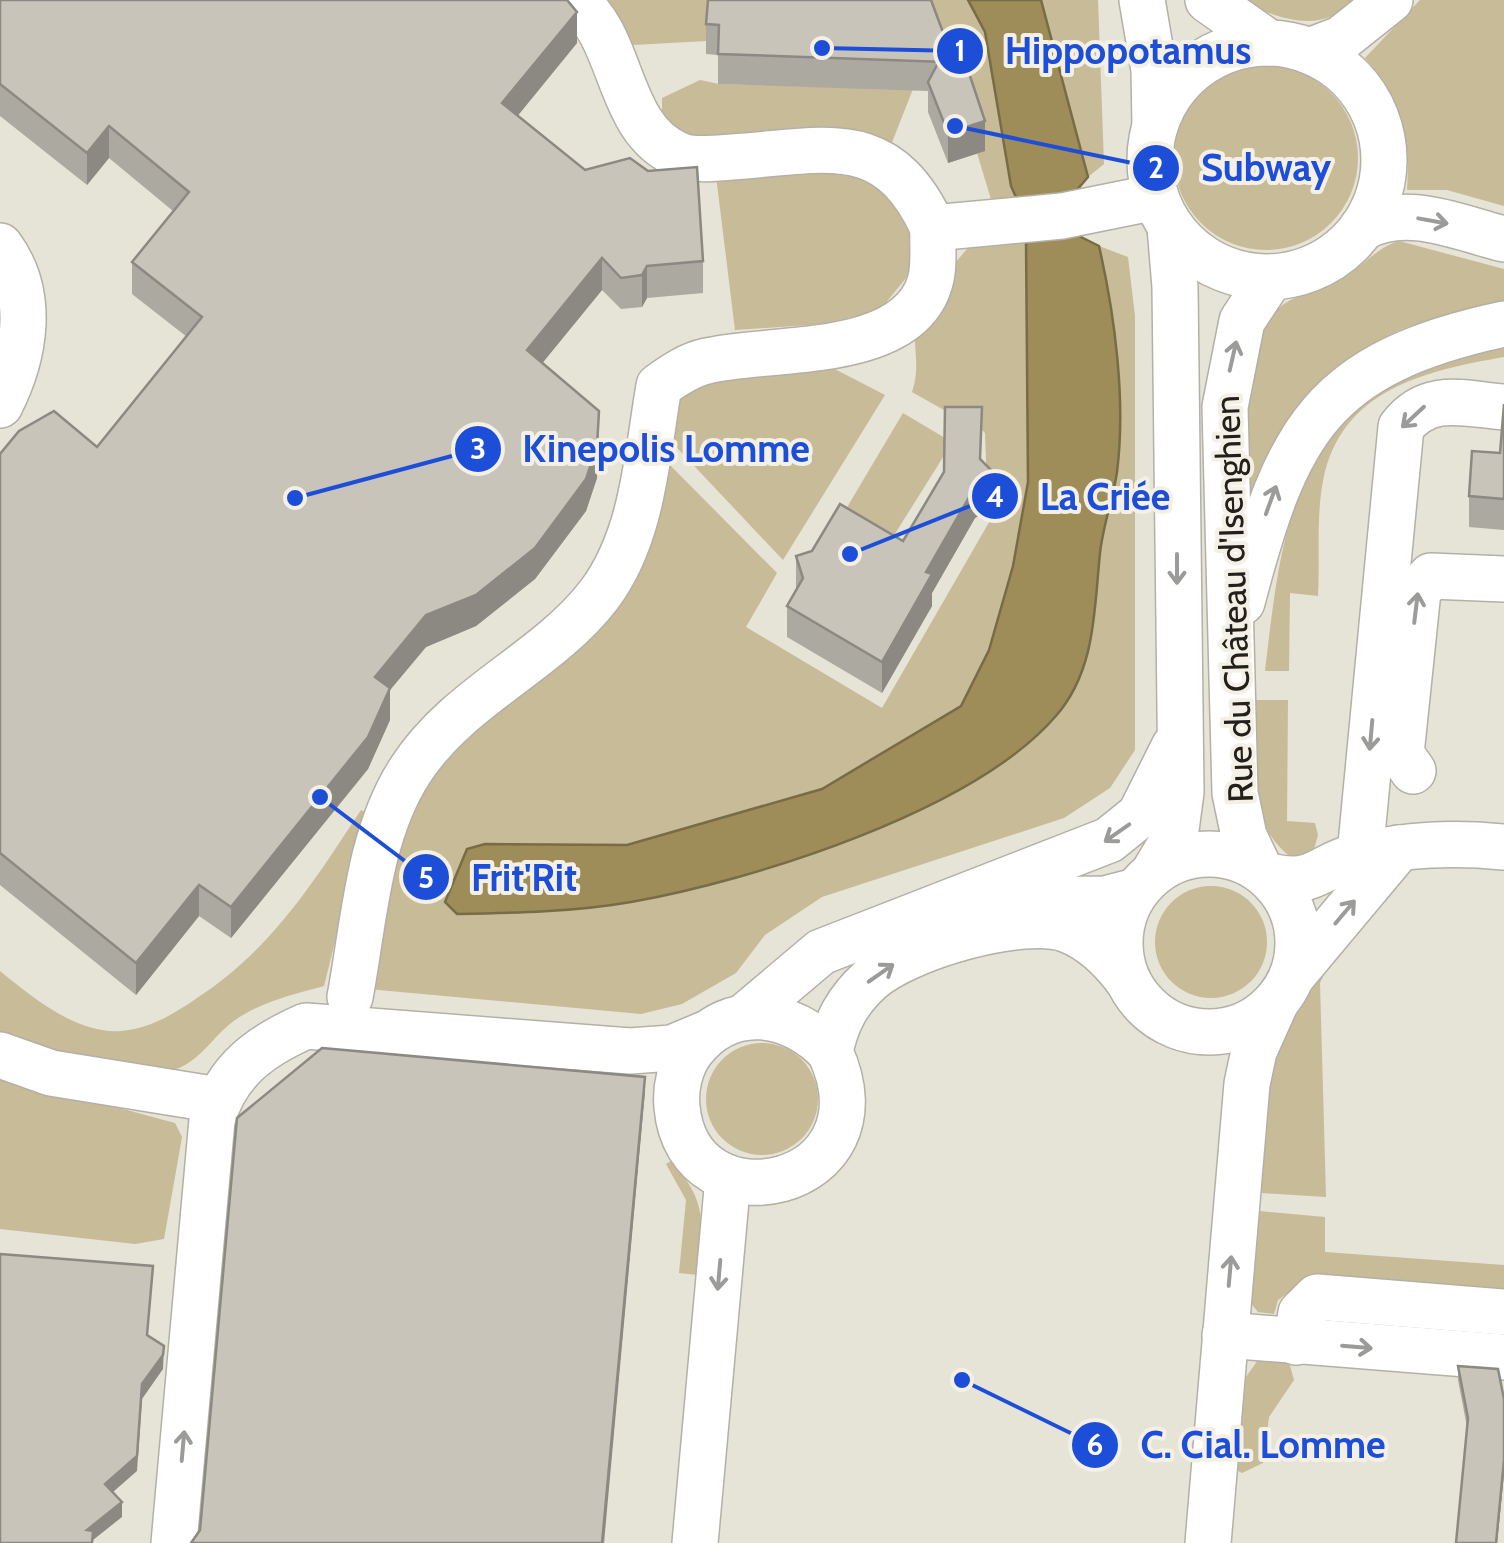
<svg xmlns="http://www.w3.org/2000/svg" width="1504" height="1543" viewBox="0 0 1504 1543" font-family="Cabin,sans-serif">
	<style>
		.green { fill: #c7bb98 }
		.water { fill: #9e8c59; stroke: #786c47; stroke-width: 2.5 }
		.lines { fill: none; stroke-linecap: round; stroke-linejoin: round }
		.minor-casing { stroke: #b4b0a6; stroke-width: 48 }
		.minor { stroke: #fff; stroke-width: 45 }
		.wall { fill: #aca9a0 }
		.shaded-wall { fill: #8c8982 }
		.building { fill: #c8c4ba; stroke: #8c8982; stroke-width: 2.5 }
		.oneway { stroke: #9b9b99 }
		.labels { text-anchor: middle; stroke-width: 8; stroke-linejoin: round; paint-order: stroke }
		.street-label { font-size: 35px; fill: #21201c; stroke: #f4f0e5 }
		.leader { fill: none; stroke: #1d4ed8; stroke-width: 4 }
		.callout-dot { fill: #1d4ed8; stroke: #f4f0e5; stroke-width: 4 }
		.mark-label { font-size: 30px; text-anchor: middle; font-weight: bold; fill: #fff }
		.callout-label { font-size: 38px; text-anchor: middle; font-weight: bold; fill: #1d4ed8; stroke: #f4f0e5; stroke-width: 8; stroke-linejoin: round; paint-order: stroke }
	</style>
	<rect width="100%" height="100%" fill="#e6e3d7"/>
	<g class="green">
		<path d="M602,0H741L707,41L633,45Z"/>
		<path d="M923,0H968L985,32L1011,186L1018,202L993,206L977,153L985,150L935,13Z"/>
		<path d="M1041,0H1098L1104,164L1088,177Z"/>
		<path d="M1239,0H1358C1319,35 1282,20 1239,0Z"/>
		<path d="M1420,0H1504V206L1447,190H1407C1411,137 1402,98 1365,58Z"/>
		<circle cx="1266" cy="158" r="92"/>
		<path d="M700,80L719,84L913,89L889,150L701,146L662,129V98Z"/>
		<path d="M846,172L894,194L915,238L913,257L906,278L880,310L823,324L735,330L716,176Z"/>
		<path d="M982,233L1026,240L1028,482L1013,566L989,650L961,706L822,789L627,845L485,844L468,849L457,914C514,913 575,912 631,902C753,880 973,812 1055,717C1096,671 1094,610 1100,553C1103,525 1113,499 1117,472C1126,401 1115,316 1099,246L1128,257L1135,316V750L1110,788L1064,818L822,897L765,935L736,973L682,1004L641,1014L368,989L408,817L487,696L538,666L659,454L777,573L746,627L882,708L999,505L987,487L985,433L969,416L951,414L912,392C920,368 914,353 915,330C917,303 963,253 982,233Z"/>
		<path d="M1399,241L1504,269V307C1474,313 1443,317 1414,325C1334,348 1294,438 1250,501C1245,456 1242,339 1279,308C1296,293 1322,290 1342,279C1362,267 1376,248 1399,241Z"/>
		<path d="M1504,348V357C1425,371 1341,389 1323,481C1316,517 1320,559 1318,596L1290,593L1289,671H1265C1281,537 1290,423 1429,365C1451,355 1480,353 1504,348Z"/>
		<path d="M827,365L885,395L783,560L664,434L678,391L690,376Z"/>
		<path d="M903,413L945,438V454L893,537L846,509Z"/>
		<path d="M1256,700H1288L1287,821L1315,823L1318,835L1313,853L1293,859C1240,818 1255,760 1256,700Z"/>
		<path d="M361,810L367,813L324,986C295,994 264,1001 238,1018C216,1032 203,1058 179,1068C148,1080 30,1047 0,1031V971C32,997 76,1034 121,1031C149,1029 174,1014 197,998C271,950 313,883 361,810Z"/>
		<circle cx="1211" cy="942" r="56"/>
		<path d="M1333,955L1320,983L1326,1197L1261,1193L1270,1058Z"/>
		<circle cx="762" cy="1099" r="56"/>
		<path d="M0,1076L175,1123L182,1137L164,1239L135,1244L0,1229Z"/>
		<path d="M671,1161C709,1203 702,1222 698,1275L679,1273L686,1200L666,1164Z"/>
		<path d="M1259,1211L1325,1217V1252L1504,1265V1300L1302,1283L1278,1300L1274,1314L1258,1312L1249,1301Z"/>
		<path d="M1260,1357L1289,1362L1294,1380L1269,1417L1263,1463L1242,1473L1236,1470L1246,1377Z"/>
	</g>
	<g class="water">
		<path d="M968,0H1041L1088,177L1076,191L1018,202L1011,186L985,32Z"/>
		<path d="M1077,235L1099,246C1115,316 1126,401 1117,472C1113,499 1103,525 1100,553C1094,610 1096,671 1055,717C972,812 754,880 631,902C574,912 514,913 457,914L445,902L467,849L485,844L627,845L822,789L961,706L989,650L1013,566L1028,482L1026,240Z"/>
	</g>
	<g class="lines">
		<defs>
			<g id="minor">
				<path d="M574,0C625,36 615,129 679,155C692,161 717,158 732,157C825,151 887,127 933,228"/>
				<path d="M1142,0L1154,70L1155,126"/>
				<path d="M1208,0L1269,43"/>
				<circle cx="1267" cy="160" r="117"/>
				<path d="M1309,51L1341,39L1390,0"/>
				<path d="M1362,228C1407,203 1459,228 1504,239"/>
				<path d="M0,246C36,294 25,356 0,405"/>
				<path d="M1242,602C1287,430 1322,363 1504,324"/>
				<path d="M1413,771L1401,754L1418,591L1431,576L1504,579"/>
				<circle cx="1209" cy="943" r="89"/>
				<path d="M1360,855L1401,427C1429,391 1464,404 1504,407"/>
				<path d="M1259,868L1244,836L1235,793L1225,407L1242,321L1271,277"/>
				<path d="M1154,872L1175,837L1181,792L1175,287L1170,227"/>
				<path d="M1269,876C1315,887 1318,866 1357,856C1407,844 1452,842 1504,847"/>
				<path d="M1014,900L1105,899L1136,891"/>
				<path d="M1292,976L1399,848"/>
				<path d="M350,997C364,923 368,836 410,771C458,696 547,663 599,595C643,537 647,456 659,386C674,375 689,365 707,361C768,346 908,361 930,282C935,266 932,244 933,228L1062,216L1156,197"/>
				<path d="M744,1017L821,952L1109,840L1140,815L1174,747"/>
				<path d="M830,1052C792,1011 731,1000 692,1050C680,1066 675,1088 677,1107C688,1234 894,1190 830,1052C836,1022 847,1001 870,980C905,948 1024,913 1068,930C1093,940 1112,959 1127,979"/>
				<path d="M0,1055L51,1073L218,1100"/>
				<path d="M1225,1335L1504,1357"/>
				<path d="M1296,1342L1301,1313L1317,1297L1504,1312"/>
				<path d="M174,1543L212,1120C227,1070 260,1046 306,1026L630,1051L672,1048L708,1033"/>
				<path d="M695,1543L728,1178"/>
				<path d="M1208,1543L1247,1084L1254,1051L1276,1002"/>
			</g>
		</defs>
		<use href="#minor" class="minor-casing"/>
		<use href="#minor" class="minor"/>
	</g>
	<g class="wall">
		<path d="M0,0L577,43L517,116L585,170L703,261V293L647,298L642,307L621,309L602,290L542,363L599,442L597,478L586,511L535,579L476,626L426,647L390,690V720L368,769L231,938L199,916L136,995L0,885V454L97,447L187,337L132,294V262L173,211L109,158L87,185L0,116Z"/>
		<path d="M931,0L985,151L948,163L928,112V91L718,84V55L706,54V24Z"/>
		<path d="M1504,404V530L1469,527V496L1500,453Z"/>
		<path d="M981,460L996,506L975,518L932,593V606L882,693L787,637V606L796,589V556L903,541Z"/>
		<path d="M1458,1366L1504,1399V1474L1497,1543L1467,1427L1458,1380Z"/>
	</g>
	<g class="shaded-wall">
		<path d="M577,12V43L502,135V103Z"/>
		<path d="M985,121V151L948,163V133Z"/>
		<path d="M109,126V158L87,185V153Z"/>
		<path d="M602,258V290L527,382V350Z"/>
		<path d="M647,266V298L642,307V275Z"/>
		<path d="M982,407L980,484L996,475V506L975,518L932,593V606L882,693V662L926,572L975,487Z"/>
		<path d="M599,411L597,478L586,511L535,579L476,626L426,647L390,690V720L368,769L231,938V907L375,677Z"/>
		<path d="M199,885V916L136,995V963Z"/>
		<path d="M645,1077V1092L604,1543H602Z"/>
		<path d="M164,1346L163,1369L142,1399L137,1471L105,1499V1484L142,1384Z"/>
		<path d="M1504,1460V1474L1497,1543H1496Z"/>
		<path d="M122,1502V1517L93,1540L92,1543L87,1530Z"/>
	</g>
	<g class="building">
		<path d="M0,0H567L577,12L502,103L585,170L630,158L648,171L697,167L703,261L647,266L642,275L621,278L602,258L527,350L599,411L597,446L586,479L535,548L476,595L426,615L375,677L390,688L368,737L231,907L199,885L136,963L0,853V454L19,431L54,411L97,447L202,317L132,262L189,192L109,126L87,153L0,84Z"/>
		<path d="M708,0H931L953,59L963,55L985,121L948,133L928,82L937,65L945,62L718,54L719,25L706,24Z"/>
		<path d="M1504,404V499L1469,496L1472,451L1500,453Z"/>
		<path d="M945,407H982L980,459L996,475L975,487L926,572L932,574L882,662L787,606L803,578L796,556L812,551L840,504L903,541L944,472Z"/>
		<path d="M322,1048L645,1077L602,1543H191L200,1530L237,1118Z"/>
		<path d="M0,1254L153,1266L147,1335L164,1346L163,1355L142,1384L137,1456L105,1484L122,1502L87,1530L93,1531L92,1543H0Z"/>
		<path d="M1458,1366L1498,1369L1504,1399V1460L1496,1543H1456L1468,1418Z"/>
	</g>
	<defs><path id="oneway-shaft" d="M-6 0H5M1.5-3L5.5 0L1.5 3" fill="none" stroke-width="1.6" stroke-linecap="round" stroke-linejoin="round" transform="scale(2.5)"/></defs>
	<g class="oneway">
		<use href="#oneway-shaft" transform="translate(1433 221) rotate(10)"/>
		<use href="#oneway-shaft" transform="translate(1233 356) rotate(-77)"/>
		<use href="#oneway-shaft" transform="translate(1413 417) rotate(137)"/>
		<use href="#oneway-shaft" transform="translate(1271 500) rotate(-70)"/>
		<use href="#oneway-shaft" transform="translate(1177 569) rotate(90)"/>
		<use href="#oneway-shaft" transform="translate(1416 608) rotate(-83)"/>
		<use href="#oneway-shaft" transform="translate(1371 735) rotate(95)"/>
		<use href="#oneway-shaft" transform="translate(1117 833) rotate(145)"/>
		<use href="#oneway-shaft" transform="translate(1345 912) rotate(-50)"/>
		<use href="#oneway-shaft" transform="translate(881 973) rotate(-35)"/>
		<use href="#oneway-shaft" transform="translate(1230 1271) rotate(-85)"/>
		<use href="#oneway-shaft" transform="translate(719 1275) rotate(95)"/>
		<use href="#oneway-shaft" transform="translate(1357 1347) rotate(5)"/>
		<use href="#oneway-shaft" transform="translate(183 1446) rotate(-85)"/>
	</g>
	<g class="labels">
		<g class="street-label">
			<text transform="translate(1234 599) rotate(-92)" y="12">Rue du Château d'Isenghien</text>
		</g>
	</g>
	<path class="leader" d="M822 48L960 51M955 126L1156 168M295 498L478 449M850 554L995 496M320 797L426 877M962 1380L1095 1445"/>
	<g class="callout-dot">
		<circle cx="822" cy="48" r="10"/>
		<circle cx="955" cy="126" r="10"/>
		<circle cx="295" cy="498" r="10"/>
		<circle cx="850" cy="554" r="10"/>
		<circle cx="320" cy="797" r="10"/>
		<circle cx="962" cy="1380" r="10"/>
		<circle cx="960" cy="51" r="25"/>
		<circle cx="1156" cy="168" r="25"/>
		<circle cx="478" cy="449" r="25"/>
		<circle cx="995" cy="496" r="25"/>
		<circle cx="426" cy="877" r="25"/>
		<circle cx="1095" cy="1445" r="25"/>
	</g>
	<g class="mark-label">
		<text x="960" y="61">1</text>
		<text x="1156" y="178">2</text>
		<text x="478" y="459">3</text>
		<text x="995" y="507">4</text>
		<text x="426" y="888">5</text>
		<text x="1095" y="1455">6</text>
	</g>
	<g class="callout-label">
		<text x="1128" y="64">Hippopotamus</text>
		<text x="1266" y="181">Subway</text>
		<text x="666" y="462">Kinepolis Lomme</text>
		<text x="1105" y="510">La Criée</text>
		<text x="524" y="891">Frit'Rit</text>
		<text x="1263" y="1458">C. Cial. Lomme</text>
	</g>
</svg>
